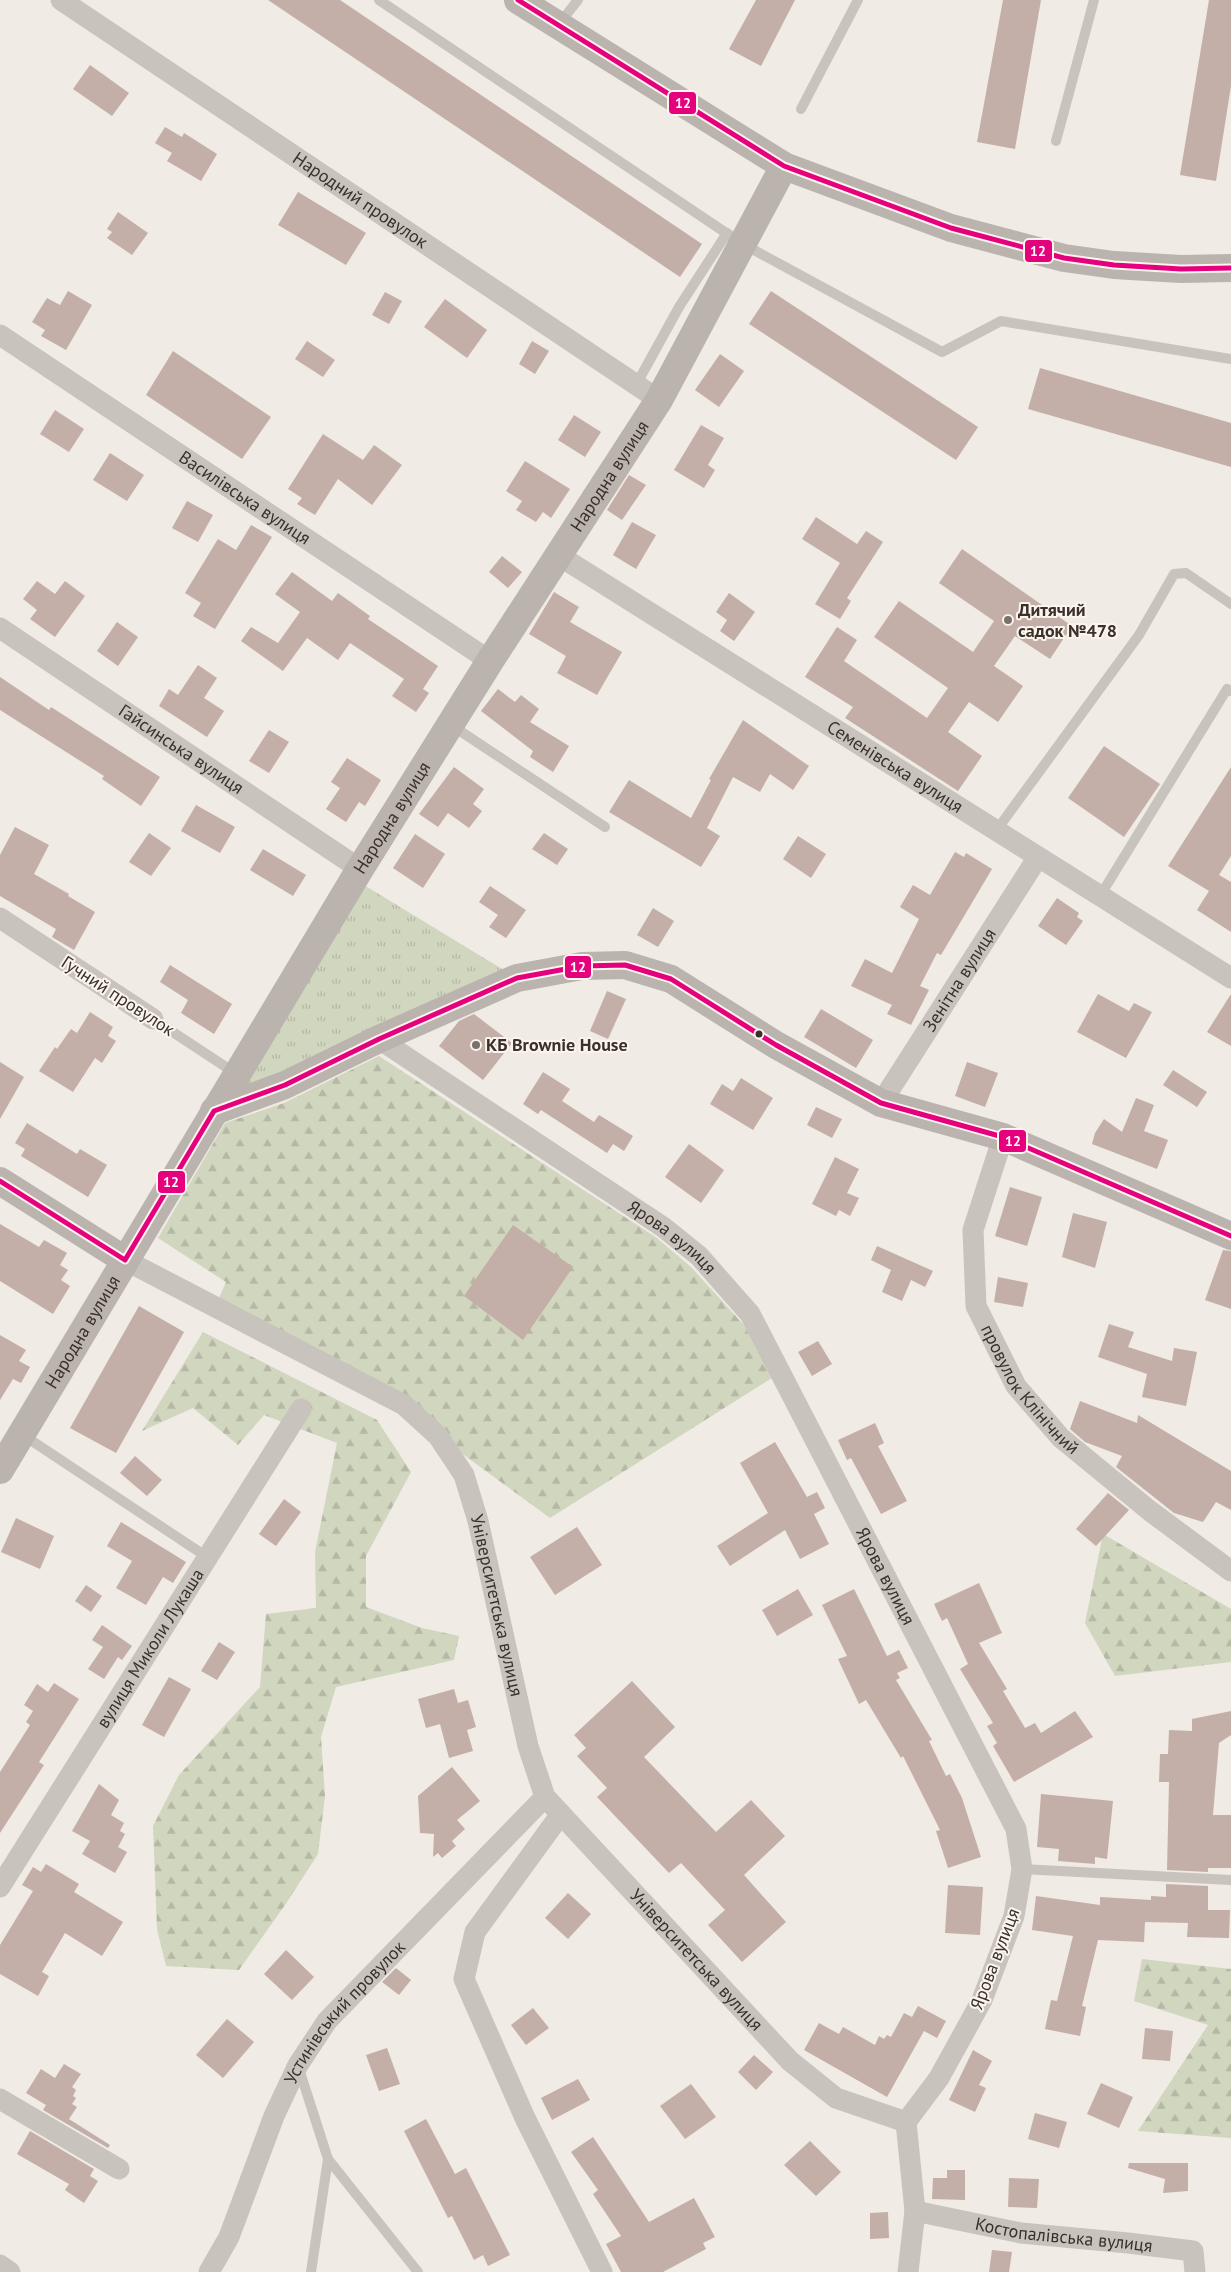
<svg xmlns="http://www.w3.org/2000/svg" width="1231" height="2272" viewBox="0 0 1231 2272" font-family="'PT Sans',sans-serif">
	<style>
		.forest { fill: url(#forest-firs) }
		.park { fill: url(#park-tufts) }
		.building { fill: #c3afa7 }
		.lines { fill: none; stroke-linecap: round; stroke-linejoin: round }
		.lane { stroke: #c9c3be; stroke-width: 10 }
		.street { stroke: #c9c3be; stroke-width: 21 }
		.secondary { stroke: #bab3ae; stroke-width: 28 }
		.bus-1-casing { stroke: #fbf5ee; stroke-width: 9 }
		.bus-1 { stroke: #e5007d; stroke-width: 5 }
		.poi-dot { fill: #7a716c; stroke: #fbf5ee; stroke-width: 2 }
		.bus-dot { fill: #3b302b; stroke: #fbf5ee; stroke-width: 2 }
		.labels { text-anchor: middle; stroke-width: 4; stroke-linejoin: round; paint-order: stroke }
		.street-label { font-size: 18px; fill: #3b302b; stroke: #fbf5ee }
		.poi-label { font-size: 18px; font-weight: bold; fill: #3b302b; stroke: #fbf5ee; text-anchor: start }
		.line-badge { stroke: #fbf5ee; stroke-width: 2 }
		.badge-label { font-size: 14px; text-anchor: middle; font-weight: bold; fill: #fff }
	</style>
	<defs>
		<pattern id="forest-firs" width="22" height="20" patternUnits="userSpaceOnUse" patternTransform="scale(1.25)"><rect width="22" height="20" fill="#d1d6bf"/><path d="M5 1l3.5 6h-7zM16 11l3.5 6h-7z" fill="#b4b8a4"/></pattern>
		<pattern id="park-tufts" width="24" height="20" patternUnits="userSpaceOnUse" patternTransform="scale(1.25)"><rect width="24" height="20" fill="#d1d6bf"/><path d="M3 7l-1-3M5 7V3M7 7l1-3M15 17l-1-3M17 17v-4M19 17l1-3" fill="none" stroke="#b4b8a4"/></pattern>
	</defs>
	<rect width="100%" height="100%" fill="#f0ebe5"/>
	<g class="forest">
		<path d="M379,1056L657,1238L691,1267L744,1325L772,1378L550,1518L438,1436L215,1307L226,1282L158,1238L225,1123L284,1103Z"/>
		<path d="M203,1332L377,1420L411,1472L366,1556V1607L422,1628L459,1636L454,1660L336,1687L321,1737L325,1796L318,1854L285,1905L239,1970L166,1966L157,1929L153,1826L179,1775L260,1687L266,1614L316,1608L315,1552L337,1443L264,1415L238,1445L193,1408L142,1431Z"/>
		<path d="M1103,1534L1231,1609V1662L1115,1676L1085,1623Z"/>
		<path d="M1142,1959L1231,1969V2138L1138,2131L1208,2025L1134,2001Z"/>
	</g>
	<path class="park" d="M354,879L517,978L214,1111Z"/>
	<g class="building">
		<path d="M268,0H340L702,244L680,277Z"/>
		<path d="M756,0H795L761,66L729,49Z"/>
		<path d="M1003,0H1041L1015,149L977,142Z"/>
		<path d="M1209,0H1231V86L1216,181L1180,175Z"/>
		<path d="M90,65L129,93L112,116L73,89Z"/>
		<path d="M165,127L182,137L184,133L217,154L201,181L167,161L172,153L155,143Z"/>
		<path d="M298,192L366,233L346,265L278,225Z"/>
		<path d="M118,212L148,233L132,255L107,238L112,232L107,229Z"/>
		<path d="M68,291L92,305L66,350L41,336L45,330L32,322L47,298L60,305Z"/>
		<path d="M771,291L978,427L956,460L749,324Z"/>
		<path d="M385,292L402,301L389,324L372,315Z"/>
		<path d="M445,299L487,330L467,358L424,327Z"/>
		<path d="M307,341L335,360L323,377L295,359Z"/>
		<path d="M532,341L549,351L535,374L519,364Z"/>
		<path d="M173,351L271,417L242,459L146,395Z"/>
		<path d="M720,354L744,371L719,407L695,390Z"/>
		<path d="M1040,368L1231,423V467L1028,409Z"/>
		<path d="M55,410L84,429L69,452L40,434Z"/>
		<path d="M574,415L601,432L585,457L558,440Z"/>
		<path d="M701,425L724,438L708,465L715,470L704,488L674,470Z"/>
		<path d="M323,434L363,460L374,445L402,465L372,505L338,479L315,515L297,504L302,498L288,489Z"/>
		<path d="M110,453L144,475L127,501L93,480Z"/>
		<path d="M525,461L570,489L551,518L543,512L536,522L516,510L522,501L506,491Z"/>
		<path d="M629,475L646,485L622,520L607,510Z"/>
		<path d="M187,501L213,515L198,542L172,528Z"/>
		<path d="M816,517L857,544L866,531L883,542L847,598L851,601L840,619L815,604L840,563L802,539Z"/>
		<path d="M632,522L656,535L636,569L613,555Z"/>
		<path d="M251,525L272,537L215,629L193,616L201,603L185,593L218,539L236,550Z"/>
		<path d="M962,549L1072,626L1050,659L1015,636L994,666L1023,686L998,722L969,702L948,732L982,756L958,791L845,718L853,707L805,677L837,627L857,640L844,661L927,718L948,688L874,637L899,601L973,652L994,621L939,583Z"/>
		<path d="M502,556L522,572L508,588L489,572Z"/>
		<path d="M292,572L332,601L338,593L370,616L368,619L438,666L423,689L429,693L416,712L392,696L404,679L350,643L338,660L307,638L283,671L241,641L251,627L278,643L300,612L275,594Z"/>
		<path d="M37,581L55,594L65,581L85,596L55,637L30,619L37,610L23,599Z"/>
		<path d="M554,592L579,607L570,622L622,652L597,695L557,673L566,656L529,634Z"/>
		<path d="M729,593L755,612L734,641L720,631L727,620L716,612Z"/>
		<path d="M117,622L138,637L118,666L97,651Z"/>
		<path d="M198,665L217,678L204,698L224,711L207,737L159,706L169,689L178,695Z"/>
		<path d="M0,677L49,710L51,707L160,777L141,806L102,779L104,776L0,710Z"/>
		<path d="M498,689L515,702L521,695L539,709L530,722L569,746L553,772L530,757L533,751L481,711Z"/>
		<path d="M743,720L809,766L793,790L770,774L760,792L733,777L707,828L720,836L701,867L609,812L629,780L691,818L711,780L709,779Z"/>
		<path d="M269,730L289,742L269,773L249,761Z"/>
		<path d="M1104,746L1160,784L1124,837L1068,798Z"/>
		<path d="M347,758L381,780L365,806L359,802L346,822L326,809L340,788L331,782Z"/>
		<path d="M454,767L484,789L473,804L482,811L469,828L448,813L438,827L419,814Z"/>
		<path d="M1231,767V856L1219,875L1231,882V932L1197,910L1209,891L1168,866Z"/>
		<path d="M196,805L235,827L220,853L181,831Z"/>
		<path d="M15,827L49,845L34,874L69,894L68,896L95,912L74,950L52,937L56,929L0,896V855Z"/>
		<path d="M149,833L171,848L151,876L129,862Z"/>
		<path d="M544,833L568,849L557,865L532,849Z"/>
		<path d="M415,834L445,854L423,888L393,868Z"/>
		<path d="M798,836L826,854L811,878L783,859Z"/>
		<path d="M263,849L306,875L293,896L250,870Z"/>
		<path d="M955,852L964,857L966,853L992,869L941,955L937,953L920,986L929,990L911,1025L887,1014L892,1005L851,986L865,959L892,973L919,919L900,907L913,885L930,895Z"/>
		<path d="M490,886L526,910L506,938L489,927L498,915L479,902Z"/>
		<path d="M1057,898L1079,913L1077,917L1083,921L1066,945L1038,926Z"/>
		<path d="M653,908L674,921L658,947L637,935Z"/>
		<path d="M170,965L232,1004L214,1034L181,1013L188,1000L160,982Z"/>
		<path d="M607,991L626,999L608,1039L590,1031Z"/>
		<path d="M1098,994L1129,1011L1134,1003L1152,1012L1126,1058L1077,1032Z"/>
		<path d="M1231,994V1046L1207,1032Z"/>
		<path d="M821,1009L873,1040L856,1068L804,1037Z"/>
		<path d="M90,1012L113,1027L108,1036L116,1041L102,1063L95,1058L73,1092L39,1071L55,1047L57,1049L71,1029L77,1033Z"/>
		<path d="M474,1014L512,1043L483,1080L439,1046L459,1021Z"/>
		<path d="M0,1062L24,1077L0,1119Z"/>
		<path d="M967,1062L998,1073L985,1107L955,1096Z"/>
		<path d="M1173,1070L1207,1092L1197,1107L1163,1085Z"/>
		<path d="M543,1072L570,1089L562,1101L594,1122L599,1115L633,1136L624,1151L613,1144L607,1153L541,1110L538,1114L523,1104Z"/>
		<path d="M741,1078L773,1098L753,1130L710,1104L722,1084L733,1091Z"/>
		<path d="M1136,1098L1154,1105L1144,1131L1168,1140L1157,1169L1092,1144L1095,1133L1104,1119L1122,1132Z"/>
		<path d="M816,1107L842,1119L832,1138L807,1125Z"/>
		<path d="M27,1123L77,1154L80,1149L107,1165L88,1197L21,1156L25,1149L15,1143Z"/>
		<path d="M689,1144L724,1170L701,1203L665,1177Z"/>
		<path d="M835,1157L859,1169L847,1193L859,1198L850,1216L839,1210L836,1216L812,1204Z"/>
		<path d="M1010,1187L1042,1197L1027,1246L995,1236Z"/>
		<path d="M1073,1213L1107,1222L1095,1268L1062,1257Z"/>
		<path d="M0,1224L39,1247L44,1240L67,1253L60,1265L68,1270L61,1280L70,1286L53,1314L0,1281Z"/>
		<path d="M513,1225L573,1267L523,1340L464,1296Z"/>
		<path d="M877,1246L933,1271L925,1287L911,1280L902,1301L882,1292L891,1270L871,1260Z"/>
		<path d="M1223,1250L1231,1251V1309L1205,1300Z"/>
		<path d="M998,1277L1028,1283L1023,1307L994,1302Z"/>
		<path d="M139,1306L184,1332L116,1453L70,1428Z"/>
		<path d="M1109,1324L1134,1332L1128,1347L1172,1361L1174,1348L1197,1352L1186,1406L1142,1397L1147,1374L1098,1357Z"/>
		<path d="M0,1335L26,1350L19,1361L30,1367L21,1383L13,1379L0,1400Z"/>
		<path d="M818,1341L832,1364L812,1376L798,1352Z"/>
		<path d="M1080,1401L1137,1423L1138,1415L1231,1471V1510L1216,1502L1203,1522L1174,1513L1116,1467L1122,1456L1085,1442L1070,1429Z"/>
		<path d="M875,1423L884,1443L878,1446L907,1501L881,1514L851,1458L847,1460L838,1440Z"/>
		<path d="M775,1442L807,1497L817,1492L825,1508L814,1514L829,1544L800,1559L785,1530L730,1566L717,1546L768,1513L740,1463Z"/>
		<path d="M135,1456L162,1480L147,1496L120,1473Z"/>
		<path d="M1108,1493L1129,1510L1096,1546L1076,1529Z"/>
		<path d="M284,1499L301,1512L276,1546L259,1534Z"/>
		<path d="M16,1518L54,1536L40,1569L1,1552Z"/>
		<path d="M121,1522L186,1562L173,1583L163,1577L146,1605L116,1588L132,1561L107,1546Z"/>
		<path d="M577,1527L602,1565L555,1595L530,1557Z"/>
		<path d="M979,1583L1002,1633L979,1643L1007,1689L1003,1691L1025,1728L1035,1723L1041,1733L1075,1711L1093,1737L1014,1782L993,1746L997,1743L987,1726L993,1723L960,1669L968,1664L947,1618L942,1621L934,1604Z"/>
		<path d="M86,1585L102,1596L91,1612L75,1601Z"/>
		<path d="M798,1589L813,1615L777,1636L762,1610Z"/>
		<path d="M854,1589L887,1656L899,1650L908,1668L897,1673L900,1678L896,1680L932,1740L929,1741L946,1776L950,1774L962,1798L981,1857L948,1868L936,1831L940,1830L903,1756L901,1758L866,1700L859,1704L838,1659L847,1656L822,1605Z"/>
		<path d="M102,1625L132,1646L122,1660L118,1657L104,1679L88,1669L103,1647L92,1640Z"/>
		<path d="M219,1642L235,1652L217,1680L201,1671Z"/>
		<path d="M169,1677L191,1689L164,1737L142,1725Z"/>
		<path d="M632,1681L675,1727L644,1757L716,1832L751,1800L785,1836L744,1875L786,1922L742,1962L708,1925L725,1910L681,1863L669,1873L597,1797L607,1788L577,1756L586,1748L574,1735Z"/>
		<path d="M54,1683L79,1699L39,1762L44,1765L0,1833V1772L30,1725L26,1722L33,1711L24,1705L37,1684L48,1692Z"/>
		<path d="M454,1689L458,1703L468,1700L476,1727L467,1730L473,1751L449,1758L440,1724L426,1728L418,1699Z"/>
		<path d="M1231,1711V1735L1219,1743L1213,1815H1231V1868H1208V1872L1167,1870L1169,1782H1159L1160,1754H1168L1169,1730L1192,1731V1719Z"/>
		<path d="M452,1767L480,1801L457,1820L465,1829L452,1841L456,1846L442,1858L438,1853L433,1857L434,1834L420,1833L418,1796Z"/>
		<path d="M99,1784L119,1800L111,1815L124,1823L120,1831L125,1834L118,1847L127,1852L115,1873L82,1854L90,1841L72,1831Z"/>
		<path d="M1041,1794L1113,1801L1107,1859L1095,1857V1864L1058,1861L1059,1849L1037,1847Z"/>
		<path d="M46,1864L79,1884L74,1892L123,1922L102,1956L65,1933L42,1972L49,1976L38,1996L0,1974V1945L33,1891L22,1885L33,1867L41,1872Z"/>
		<path d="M1166,1884L1208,1886V1910H1230L1229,1938L1187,1937L1188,1923L1145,1922L1144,1942L1098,1940L1082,2006L1086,2007L1080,2036L1045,2029L1051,2000L1057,2001L1073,1936L1032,1930L1036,1896L1100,1905V1897L1151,1900V1896L1166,1897Z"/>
		<path d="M948,1885L983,1887L980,1935L945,1933Z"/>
		<path d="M568,1893L591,1914L568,1939L545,1918Z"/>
		<path d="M286,1950L314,1977L292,2000L264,1974Z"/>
		<path d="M396,1968L411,1980L399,1995L382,1982Z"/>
		<path d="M918,2006L946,2021L937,2038L924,2031L887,2097L804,2050L819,2023L839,2034L843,2027L875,2045L879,2036L884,2039L887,2035L891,2037L904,2013L912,2017Z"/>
		<path d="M533,2008L549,2028L526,2045L511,2025Z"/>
		<path d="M227,2019L254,2042L223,2078L196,2055Z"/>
		<path d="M1145,2028L1173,2031L1170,2061L1142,2059Z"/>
		<path d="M387,2048L400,2084L379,2091L366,2055Z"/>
		<path d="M973,2050L992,2061L979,2085L986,2088L975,2112L949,2100Z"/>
		<path d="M754,2055L773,2072L756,2090L738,2072Z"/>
		<path d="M64,2064L81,2074L72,2087L76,2090L73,2096L76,2098L72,2104L77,2107L69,2119L110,2145L108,2148L43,2110L46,2105L26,2093L41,2069L55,2078Z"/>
		<path d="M578,2079L590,2100L552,2120L541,2098Z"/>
		<path d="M1101,2083L1133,2097L1119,2128L1087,2114Z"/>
		<path d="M691,2084L716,2117L685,2139L660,2106Z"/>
		<path d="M1035,2113L1067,2122L1059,2148L1028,2139Z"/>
		<path d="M426,2119L455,2174L466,2168L510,2255L488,2266L483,2255L474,2260L452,2216L448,2218L404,2131Z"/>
		<path d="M30,2131L94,2169L90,2176L98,2181L84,2203L65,2190L69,2184L17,2154Z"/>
		<path d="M593,2137L649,2222L694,2198L715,2237L703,2243L706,2249L663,2272H621L606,2244L621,2236L593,2194L598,2190L571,2152Z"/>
		<path d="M810,2141L841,2172L816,2196L784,2165Z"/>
		<path d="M1129,2163H1188V2191L1163,2193L1165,2179L1128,2168Z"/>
		<path d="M947,2170H965V2200L932,2199L933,2178H947Z"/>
		<path d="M1009,2178L1039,2179L1037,2208L1008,2207Z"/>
		<path d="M888,2212L889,2238L870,2239V2213Z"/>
		<path d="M992,2250L1012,2252L1009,2272H989Z"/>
	</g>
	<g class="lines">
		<g class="lane">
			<path d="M379,0L741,243L942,352L1001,321L1231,359"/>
			<path d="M559,24L578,0"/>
			<path d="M801,109L858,0"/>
			<path d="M1056,141L1094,0"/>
			<path d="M640,388L641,376L679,307L727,233"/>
			<path d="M451,725L605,827"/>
			<path d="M996,831L1139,635L1174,574L1186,573L1231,604"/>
			<path d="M1100,896L1227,689L1231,691"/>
			<path d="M153,1019L235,1073"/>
			<path d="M23,1435L207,1557"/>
			<path d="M1022,1869L1230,1880"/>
			<path d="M299,2069L328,2159L418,2272"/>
			<path d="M311,2272L328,2159"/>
		</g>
		<g class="street">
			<path id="s1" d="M61,0L659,400"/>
			<path id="s2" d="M0,335L490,661"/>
			<path id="s3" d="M558,555L1231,978"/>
			<path id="s4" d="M0,628L360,869"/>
			<path d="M0,918L153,1019"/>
			<path id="s5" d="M379,1039L663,1227L699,1256L750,1314L1016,1829L1022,1869L1014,1916L982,2000L939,2078L906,2122L915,2211L908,2272"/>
			<path id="s6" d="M881,1103L1038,857"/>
			<path id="s7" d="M1003,1137L973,1230L976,1306L1016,1386L1061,1438L1150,1511L1231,1571"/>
			<path id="s8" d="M125,1260L404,1405L438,1436L464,1475L478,1521L528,1746L545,1797L790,2061L836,2098L906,2122"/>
			<path d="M561,1814L475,1932L464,1979L525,2118L602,2272"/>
			<path id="s9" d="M0,1887L301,1409"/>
			<path d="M0,2099L119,2169"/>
			<path id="s10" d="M915,2211L1021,2233L1128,2243L1193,2251L1195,2272"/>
			<path d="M0,2265L10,2272"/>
			<path id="s11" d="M209,2272L229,2237L274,2116L298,2065L327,2021L545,1797"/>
		</g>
		<g class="secondary">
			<path d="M518,0L784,166L951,228L1064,258L1114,265L1181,269L1231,268"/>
			<path d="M214,1111L285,1085L379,1039L517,978L582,966L625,965L671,979L776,1045L881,1103L1003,1137L1231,1236"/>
			<path d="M0,1181L125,1260"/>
			<path id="s12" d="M0,1470L360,869L490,661L659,400L784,166"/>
		</g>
		<defs>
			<g id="bus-1">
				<path d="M518,0L784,166L951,228L1064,258L1114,265L1181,269L1231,268"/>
				<path d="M0,1181L125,1260L214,1111L285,1085L379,1039L517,978L582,966L625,965L671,979L776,1045L881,1103L1003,1137L1231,1236"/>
			</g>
		</defs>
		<use href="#bus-1" class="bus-1-casing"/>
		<use href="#bus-1" class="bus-1"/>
	</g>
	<g class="poi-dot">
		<circle cx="1008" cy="620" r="5"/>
		<circle cx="476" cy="1045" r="5"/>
	</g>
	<circle class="bus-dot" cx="759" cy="1034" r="4.5"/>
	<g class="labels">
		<g class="street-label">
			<text dy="6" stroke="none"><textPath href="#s1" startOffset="360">Народний провулок</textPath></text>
			<text dy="6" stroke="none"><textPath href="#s12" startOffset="1166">Народна вулиця</textPath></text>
			<text dy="6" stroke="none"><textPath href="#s2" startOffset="294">Василівська вулиця</textPath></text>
			<text dy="6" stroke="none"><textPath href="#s4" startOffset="218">Гайсинська вулиця</textPath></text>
			<text dy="6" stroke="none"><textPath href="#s3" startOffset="398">Семенівська вулиця</textPath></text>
			<text dy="6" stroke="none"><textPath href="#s12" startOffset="761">Народна вулиця</textPath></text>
			<text dy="6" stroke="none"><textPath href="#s6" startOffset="146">Зенітна вулиця</textPath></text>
			<text transform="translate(118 996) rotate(33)" y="6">Гучний провулок</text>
			<text dy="6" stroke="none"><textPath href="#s5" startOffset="354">Ярова вулиця</textPath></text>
			<text dy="6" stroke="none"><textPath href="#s12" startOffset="161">Народна вулиця</textPath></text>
			<text dy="6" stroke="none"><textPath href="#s7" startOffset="274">провулок Клінічний</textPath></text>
			<text dy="6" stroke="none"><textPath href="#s5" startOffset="759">Ярова вулиця</textPath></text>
			<text dy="6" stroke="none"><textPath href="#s8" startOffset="542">Університетська вулиця</textPath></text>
			<text dy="6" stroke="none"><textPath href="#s9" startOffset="282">вулиця Миколи Лукаша</textPath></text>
			<text transform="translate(995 1959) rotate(-69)" y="6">Ярова вулиця</text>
			<text dy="6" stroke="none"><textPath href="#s8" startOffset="962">Університетська вулиця</textPath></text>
			<text dy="6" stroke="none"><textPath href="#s11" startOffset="296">Устинівський провулок</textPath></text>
			<text dy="6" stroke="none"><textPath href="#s10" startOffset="151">Костопалівська вулиця</textPath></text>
		</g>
		<g class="poi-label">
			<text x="1018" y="616">Дитячий<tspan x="1018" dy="21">садок №478</tspan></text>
			<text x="486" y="1051">КБ Brownie House</text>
		</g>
	</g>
	<g class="line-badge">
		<rect x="668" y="91" width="29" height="24" rx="5" fill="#e5007d"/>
		<rect x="1024" y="239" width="29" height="24" rx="5" fill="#e5007d"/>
		<rect x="564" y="955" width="28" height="24" rx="5" fill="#e5007d"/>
		<rect x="998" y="1129" width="29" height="24" rx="5" fill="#e5007d"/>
		<rect x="157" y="1170" width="29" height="24" rx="5" fill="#e5007d"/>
	</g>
	<g class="badge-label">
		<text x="683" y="108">12</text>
		<text x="1038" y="256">12</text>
		<text x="578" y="972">12</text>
		<text x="1013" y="1146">12</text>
		<text x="171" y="1187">12</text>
	</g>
</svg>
